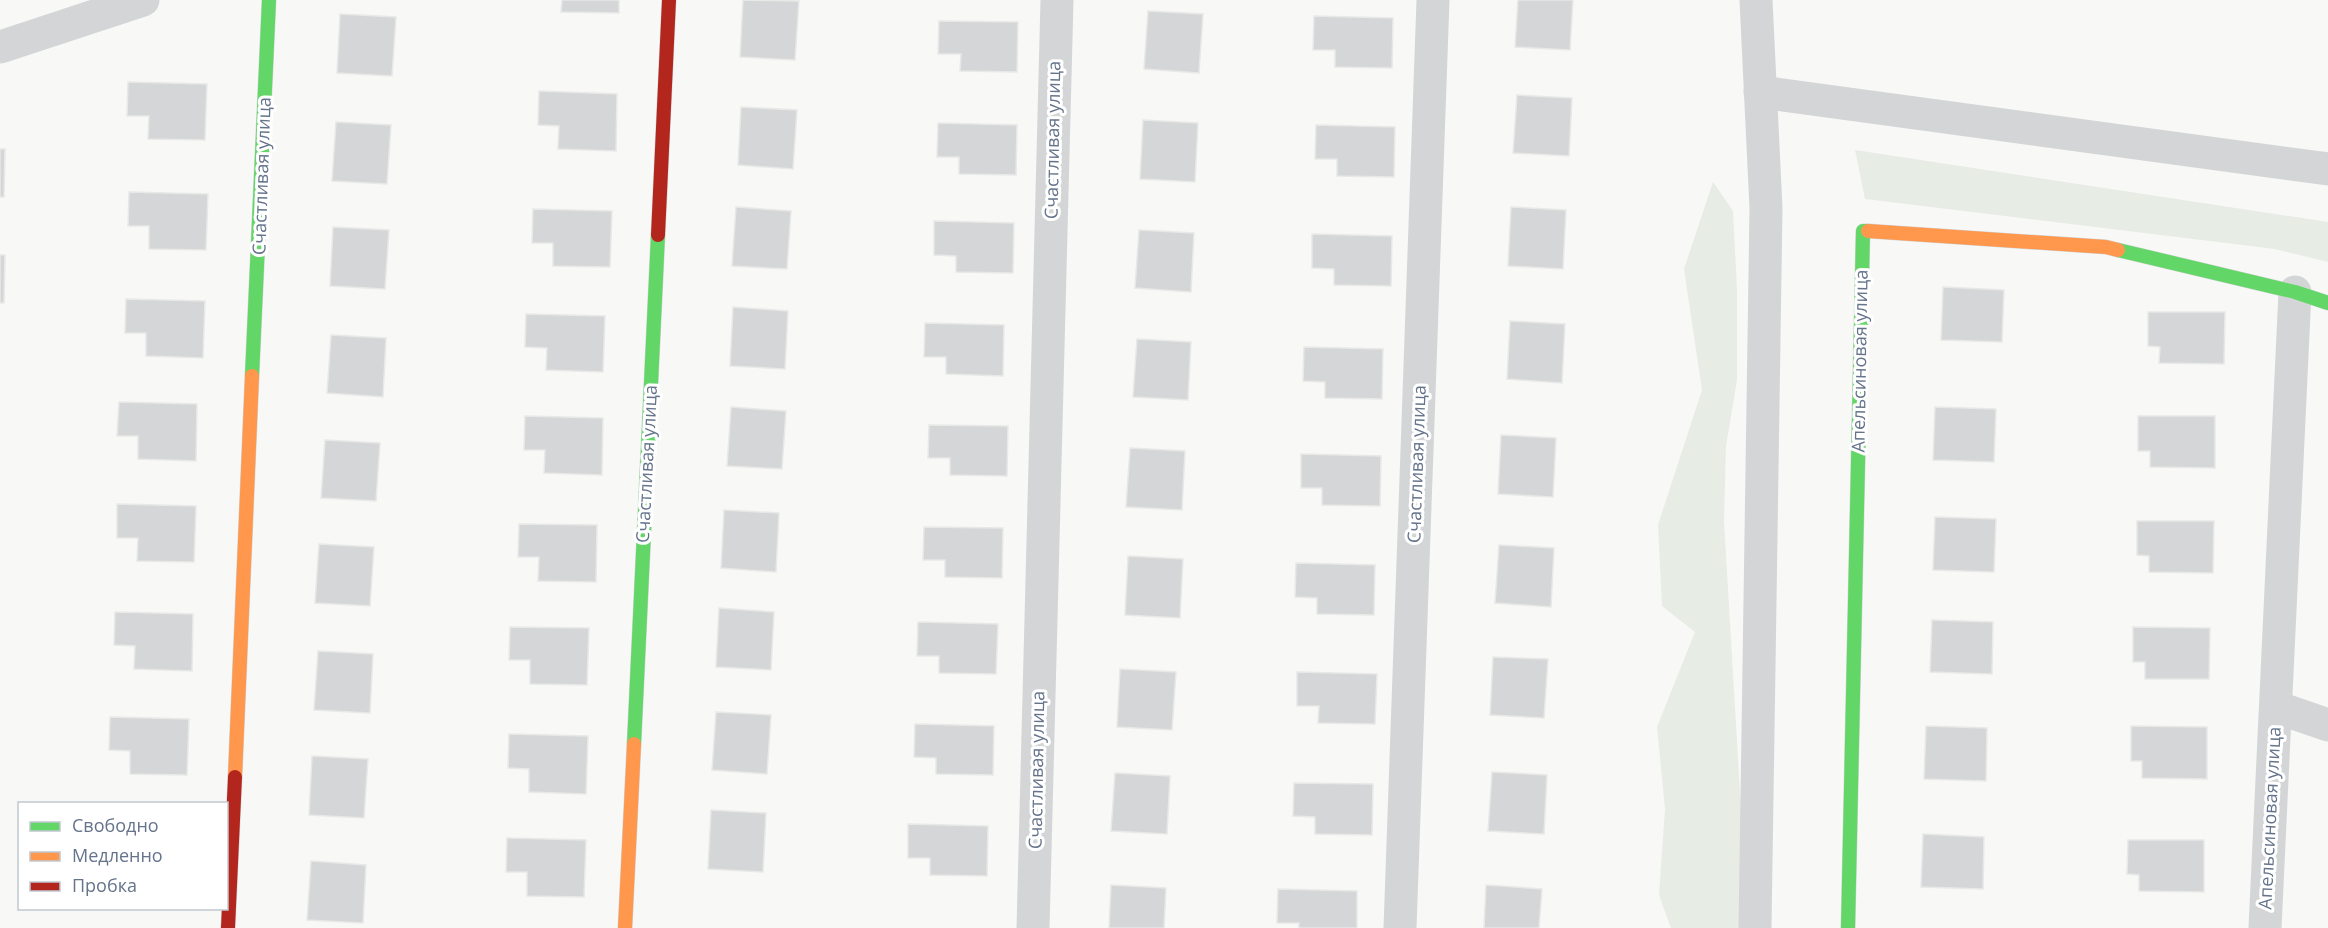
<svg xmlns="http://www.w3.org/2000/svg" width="2328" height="928" viewBox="0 0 2328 928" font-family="'Open Sans',sans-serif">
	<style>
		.green { fill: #e7ece5 }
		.building { fill: #d5d6d7; stroke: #e8e8e7; stroke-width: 1.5 }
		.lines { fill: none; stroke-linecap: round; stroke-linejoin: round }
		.fast-casing { stroke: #d4d6d8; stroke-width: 15 }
		.slow-casing { stroke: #d4d6d8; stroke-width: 15 }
		.jam-casing { stroke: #d4d6d8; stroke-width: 15 }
		.street { stroke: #d4d5d6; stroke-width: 33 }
		.fast { stroke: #63d668; stroke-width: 14 }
		.slow { stroke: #ff974d; stroke-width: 14 }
		.jam { stroke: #b3261e; stroke-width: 14 }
		.labels { text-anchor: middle; stroke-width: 6; stroke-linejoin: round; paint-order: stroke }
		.street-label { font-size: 18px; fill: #65748b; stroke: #fff }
	</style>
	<rect width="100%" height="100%" fill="#f8f8f7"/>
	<g class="green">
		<path d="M1855,150L2328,222V262L2275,249L1865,199Z"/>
		<path d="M1713,182L1733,211L1737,290V380L1726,446L1724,521L1748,928H1671L1659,895L1665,809L1657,727L1695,632L1662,606L1658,525L1702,390L1684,269Z"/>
	</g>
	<g class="building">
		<path d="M562,0H619V13L561,12Z"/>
		<path d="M743,0L799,1L795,60L740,57Z"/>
		<path d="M1518,0H1573L1570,50L1515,47Z"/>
		<path d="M1148,11L1203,14L1199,73L1144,69Z"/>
		<path d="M340,14L396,17L392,76L337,73Z"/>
		<path d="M1314,16L1393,18L1392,68L1335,67V50H1313Z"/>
		<path d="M939,21L1018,22L1017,72L960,71L961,54H938Z"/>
		<path d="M128,82L207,84L205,140L148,139L149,116H127Z"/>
		<path d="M539,91L617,94L616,151L558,149L559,126L538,125Z"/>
		<path d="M1517,95L1572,98L1569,156L1513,153Z"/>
		<path d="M741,107L797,110L793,169L738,165Z"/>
		<path d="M1143,120L1198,123L1195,182L1140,179Z"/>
		<path d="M336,122L391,125L387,184L332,181Z"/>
		<path d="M938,123L1017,125L1016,175L959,174V157H937Z"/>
		<path d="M1316,125L1395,127L1394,177L1337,176V159H1315Z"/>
		<path d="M0,149H5L4,197H0Z"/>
		<path d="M129,192L208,194L206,250L149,249V226H128Z"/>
		<path d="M736,207L791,211L787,269L732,266Z"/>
		<path d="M1511,207L1566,210L1563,269L1508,266Z"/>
		<path d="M533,209L612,211L610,267L553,266V243H532Z"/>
		<path d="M934,221L1014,223L1013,273L956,272V256L934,255Z"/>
		<path d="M333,227L389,230L385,289L330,286Z"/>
		<path d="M1139,230L1194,233L1191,292L1135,288Z"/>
		<path d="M1312,234L1392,236L1391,286L1334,285V269L1312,268Z"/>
		<path d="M0,255H5L4,303H0Z"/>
		<path d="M1943,287L2004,290L2002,342L1941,340Z"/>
		<path d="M126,299L205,301L203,358L146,356V333H125Z"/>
		<path d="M733,307L788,311L785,369L730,366Z"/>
		<path d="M2148,312H2225L2224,364L2159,363L2160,347L2148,346Z"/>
		<path d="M526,314L605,316L603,372L546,370L547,348L525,347Z"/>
		<path d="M1510,321L1565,324L1562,383L1507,379Z"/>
		<path d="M925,323L1004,325L1003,376L946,374V357H924Z"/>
		<path d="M331,335L386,338L383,397L327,393Z"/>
		<path d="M1137,339L1191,342L1188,400L1133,397Z"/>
		<path d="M1304,347L1383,349L1382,399L1325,398V382L1303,381Z"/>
		<path d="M119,402L197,404L196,461L138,459V436H117Z"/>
		<path d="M731,407L786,411L782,469L727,466Z"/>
		<path d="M1935,407L1996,409L1994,462L1933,460Z"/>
		<path d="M525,416L603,418L602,475L544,473L545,450H524Z"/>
		<path d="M2138,416H2215V468L2150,467V451H2138Z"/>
		<path d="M929,425L1008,426L1007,476L950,475V458H928Z"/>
		<path d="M1501,435L1556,438L1553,497L1498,494Z"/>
		<path d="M325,440L380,443L376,501L321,498Z"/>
		<path d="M1130,448L1185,451L1182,510L1126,507Z"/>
		<path d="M1301,454L1381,456L1380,506L1322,505V488H1301Z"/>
		<path d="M117,504L196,506L194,562L137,561L138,538H117Z"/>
		<path d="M724,510L779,513L776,572L721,568Z"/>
		<path d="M1935,517L1996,519L1994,572L1933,570Z"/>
		<path d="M2137,521H2214L2213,573L2149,572V556L2137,555Z"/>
		<path d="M519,524L597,525L596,582L538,581L539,557H518Z"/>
		<path d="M924,527L1003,528L1002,578L945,577V560H923Z"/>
		<path d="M319,544L374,547L370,606L315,603Z"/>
		<path d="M1499,545L1554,548L1551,607L1495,603Z"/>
		<path d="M1128,556L1183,559L1180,618L1125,615Z"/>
		<path d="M1296,563L1375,565L1374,615L1317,614V598L1295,597Z"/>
		<path d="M719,608L774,612L771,670L716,667Z"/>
		<path d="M115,612L193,614L192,671L134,669L135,646L114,645Z"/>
		<path d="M1932,620L1993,622L1992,674L1930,672Z"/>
		<path d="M918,622L998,624L996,674L939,673V656H917Z"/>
		<path d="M510,627L589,628L587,685L530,684V660H509Z"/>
		<path d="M2133,627L2210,628L2209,679H2145V662H2133Z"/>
		<path d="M318,651L373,654L370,713L314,710Z"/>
		<path d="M1493,657L1548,659L1544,718L1490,715Z"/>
		<path d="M1120,669L1176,672L1172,730L1117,727Z"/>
		<path d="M1297,672L1377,674L1375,724L1318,723L1319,706H1297Z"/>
		<path d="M716,712L771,715L767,774L712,770Z"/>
		<path d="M110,717L189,719L187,775L130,774V751L109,750Z"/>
		<path d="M915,724L994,726L993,775L936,774V758L914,757Z"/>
		<path d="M1926,726L1987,728L1986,781L1924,779Z"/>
		<path d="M2131,726L2207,727V779L2142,778V761H2131Z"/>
		<path d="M509,734L588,736L586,794L529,792V769L508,768Z"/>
		<path d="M312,756L368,759L364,818L309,815Z"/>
		<path d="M1492,772L1547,775L1544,834L1488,831Z"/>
		<path d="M1115,773L1170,776L1167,834L1111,831Z"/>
		<path d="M1294,783L1373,784L1372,835L1315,834V817L1293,816Z"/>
		<path d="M711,810L766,813L763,872L708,869Z"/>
		<path d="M908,824L988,826L987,876L930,875V858H908Z"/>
		<path d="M1923,834L1984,837L1983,889L1921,887Z"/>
		<path d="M507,838L586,840L584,897L527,896V872H506Z"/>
		<path d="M2128,840H2204V892L2139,891V875L2127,874Z"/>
		<path d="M311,861L366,865L363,923L307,920Z"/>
		<path d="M1111,885L1166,888L1164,928H1109Z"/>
		<path d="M1486,885L1542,889L1539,928H1484Z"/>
		<path d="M1278,889L1357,891V928H1299V923H1277Z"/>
	</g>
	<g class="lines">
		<defs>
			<g id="fast">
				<path d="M2118,250L2295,292L2328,303"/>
				<path d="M252,376L269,0"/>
				<path d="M634,744L658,235"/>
				<path d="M1848,928L1863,231H1868"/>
			</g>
			<g id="slow">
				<path d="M1868,231L2106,247L2118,250"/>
				<path d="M235,777L252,376"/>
				<path d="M625,928L634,744"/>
			</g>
			<g id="jam">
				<path d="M658,235L669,0"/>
				<path d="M228,928L235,777"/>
			</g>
		</defs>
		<use href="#fast" class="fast-casing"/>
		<use href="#slow" class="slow-casing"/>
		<use href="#jam" class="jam-casing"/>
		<g class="street">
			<path d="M0,47L143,0"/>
			<path d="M1760,92L2328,169"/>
			<path d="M2276,707L2328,725"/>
			<path d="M1033,928L1057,0"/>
			<path d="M1400,928L1433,0"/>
			<path d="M1755,928L1766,208L1756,0"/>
			<path d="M2265,928L2295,292"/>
		</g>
		<use href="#fast" class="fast"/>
		<use href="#slow" class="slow"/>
		<use href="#jam" class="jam"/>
	</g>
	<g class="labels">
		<g class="street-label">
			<text transform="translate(1053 140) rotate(-89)" y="6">Счастливая улица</text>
			<text transform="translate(262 176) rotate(-88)" y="6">Счастливая улица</text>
			<text transform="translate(1860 361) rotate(-89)" y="6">Апельсиновая улица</text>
			<text transform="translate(647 464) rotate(-87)" y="6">Счастливая улица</text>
			<text transform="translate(1417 464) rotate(-88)" y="6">Счастливая улица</text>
			<text transform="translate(1037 770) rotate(-89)" y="6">Счастливая улица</text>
			<text transform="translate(2270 818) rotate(-87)" y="6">Апельсиновая улица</text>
		</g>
	</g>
	<rect x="18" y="802" width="210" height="108" fill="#ffffff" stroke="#c1c7d1" stroke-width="1.5"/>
	<rect x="30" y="822" width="30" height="9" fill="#63d668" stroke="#c1c7d1" stroke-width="1.5"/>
	<text x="72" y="832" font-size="18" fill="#65748b">Свободно</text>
	<rect x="30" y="852" width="30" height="9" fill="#ff974d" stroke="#c1c7d1" stroke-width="1.5"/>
	<text x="72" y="862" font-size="18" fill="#65748b">Медленно</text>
	<rect x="30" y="882" width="30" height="9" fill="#b3261e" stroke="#c1c7d1" stroke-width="1.5"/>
	<text x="72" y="892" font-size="18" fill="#65748b">Пробка</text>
</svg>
